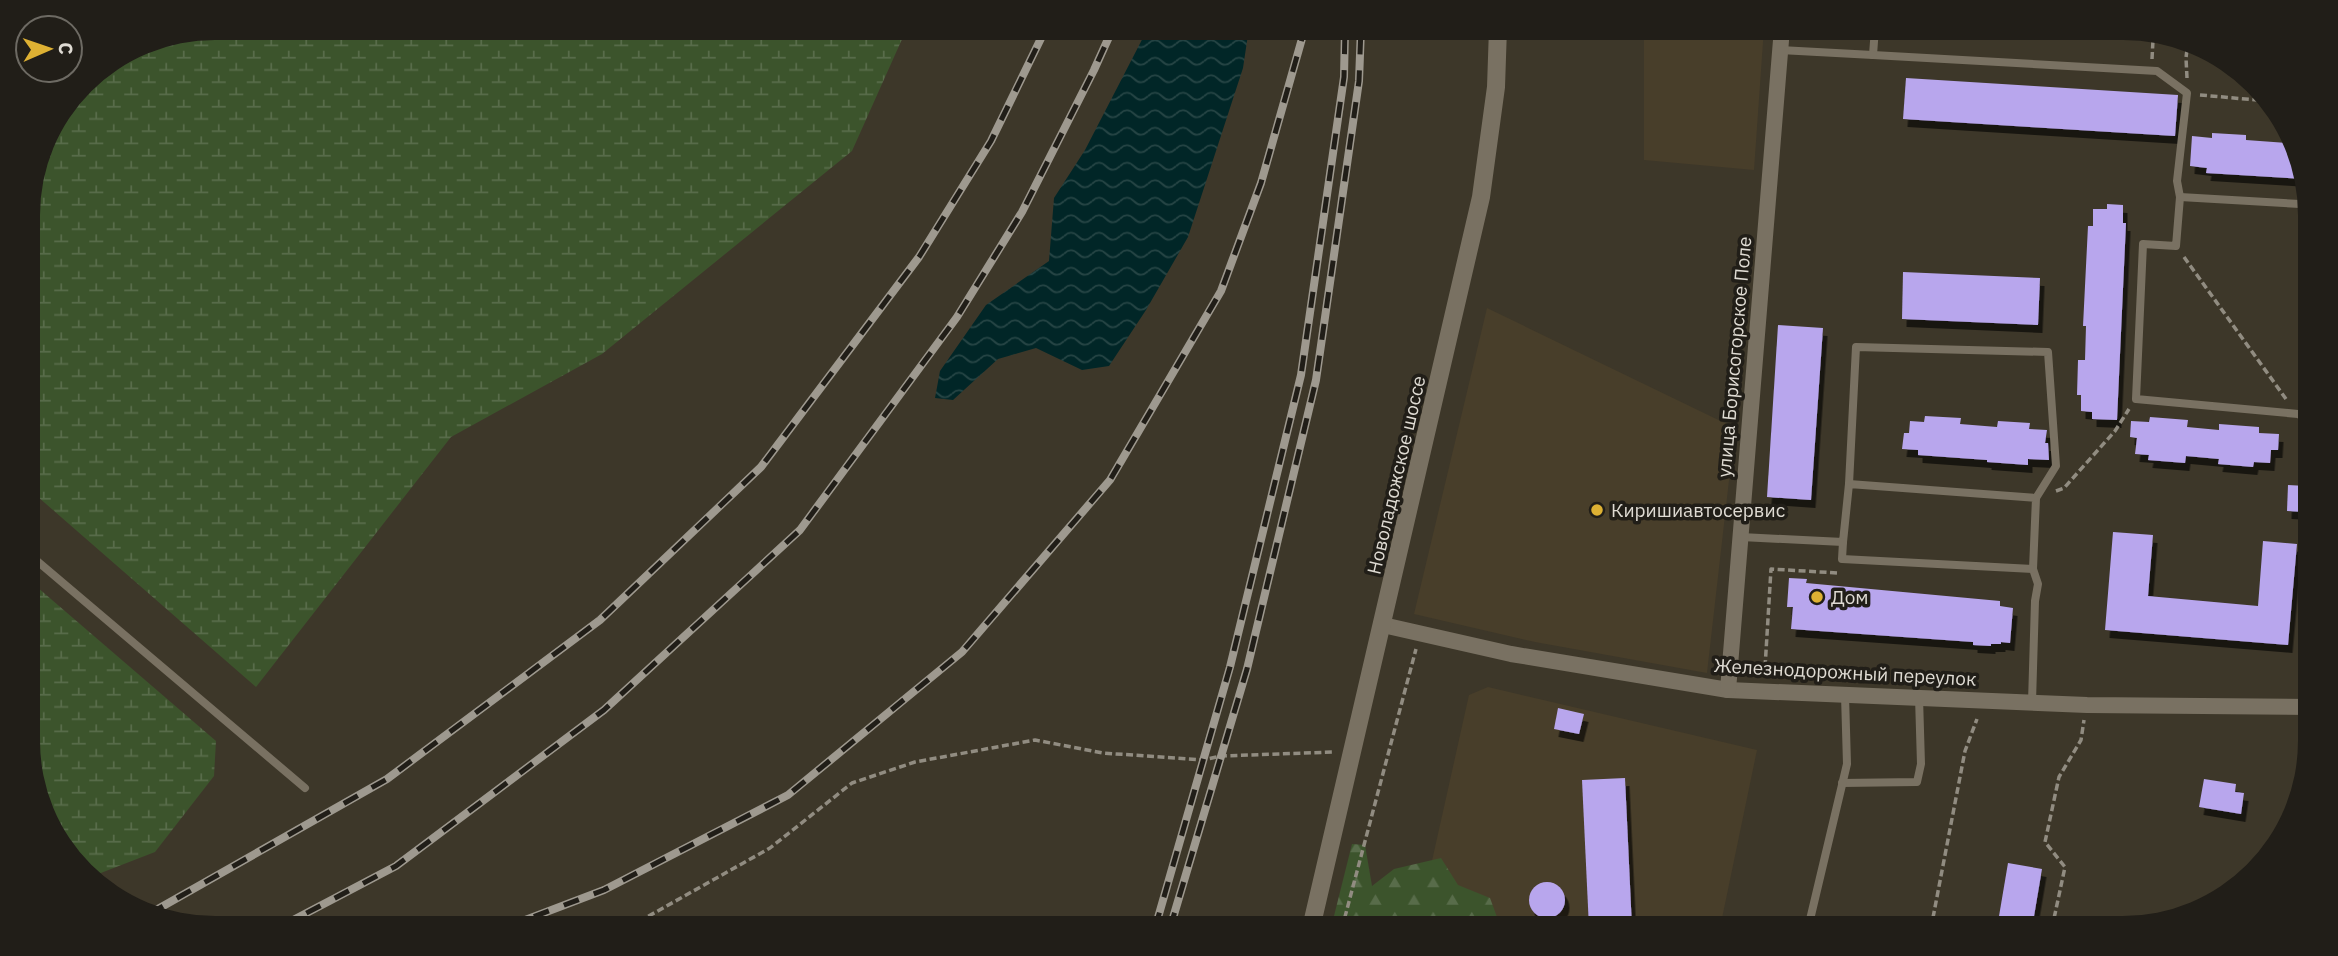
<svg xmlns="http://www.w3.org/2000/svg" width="2338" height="956" viewBox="0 0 2338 956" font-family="'IBM Plex Sans',sans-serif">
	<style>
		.built { fill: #483e2a }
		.forest { fill: url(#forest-firs) }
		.wetland { fill: url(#wetland-marsh) }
		.water { fill: url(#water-waves) }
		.building { fill: #b8a6ed; filter: url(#shadow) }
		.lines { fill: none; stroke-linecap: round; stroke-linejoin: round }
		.path { stroke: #918c81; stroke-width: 3.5; stroke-dasharray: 7 3.5; stroke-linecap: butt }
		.lane { stroke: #797162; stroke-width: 8 }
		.street { stroke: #797162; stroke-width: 16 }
		.secondary { stroke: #797162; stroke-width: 18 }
		.rail-casing { stroke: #9e998f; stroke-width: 8 }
		.rail { stroke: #211e18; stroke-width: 5; stroke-dasharray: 16; stroke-linecap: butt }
		.poi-dot { fill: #deb133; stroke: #211e18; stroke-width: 2.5 }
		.labels { text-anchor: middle; stroke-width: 7; stroke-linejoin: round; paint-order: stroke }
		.street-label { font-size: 19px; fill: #dfdbd3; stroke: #211e18 }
		.poi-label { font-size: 19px; fill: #dfdbd3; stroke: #211e18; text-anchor: start }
	</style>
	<defs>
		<pattern id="forest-firs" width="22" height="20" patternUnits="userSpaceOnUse" patternTransform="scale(1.75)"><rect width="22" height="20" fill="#3c542c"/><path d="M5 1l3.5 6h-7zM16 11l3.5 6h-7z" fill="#586c4a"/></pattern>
		<pattern id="wetland-marsh" width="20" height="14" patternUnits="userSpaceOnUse" patternTransform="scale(1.75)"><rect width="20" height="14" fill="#3c542c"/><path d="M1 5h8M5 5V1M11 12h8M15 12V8" fill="none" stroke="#586c4a"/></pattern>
		<pattern id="water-waves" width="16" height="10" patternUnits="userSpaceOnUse" patternTransform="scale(1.75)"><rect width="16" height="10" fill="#012627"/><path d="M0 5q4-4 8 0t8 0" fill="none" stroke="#264545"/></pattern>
		<filter id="shadow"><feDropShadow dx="4.5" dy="8" stdDeviation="0" flood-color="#0009"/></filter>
	</defs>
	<rect width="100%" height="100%" fill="#3d3729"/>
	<g class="built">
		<path d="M1550,28H1764L1754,170L1644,160V33Z"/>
		<path d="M1487,308L1735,428L1707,673L1535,642L1414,614Z"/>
		<path d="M1488,687L1757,750L1720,928H1417L1469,695Z"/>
	</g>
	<path class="forest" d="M1352,844L1365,845L1372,886L1394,869L1441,858L1458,885L1490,898L1501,928H1419L1410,919L1386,928H1331Z"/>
	<g class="wetland">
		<path d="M215,28H907L852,151L602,354L451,437L256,687L30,490L28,203L48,132L92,75L144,42Z"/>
		<path d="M30,581L216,741L214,776L155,852L93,876L74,864L32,777Z"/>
	</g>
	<path class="water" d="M1148,28H1249L1243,68L1188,237L1146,310L1109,366L1082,370L1036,348L998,359L953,400L935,398L940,371L986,305L1049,261L1054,198L1085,150Z"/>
	<g class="building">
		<path d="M1906,78L2178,95L2175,136L1903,119Z"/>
		<path d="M2212,133L2246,135V140L2287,143L2303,179L2206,173L2207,168L2190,166L2192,136L2212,138Z"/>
		<path d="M2107,204L2123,205V223H2126L2117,420L2092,419V412L2081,411V395H2077L2078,360H2085L2086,326H2083L2088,226H2093V209H2107Z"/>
		<path d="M1903,272L2040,278L2038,325L1902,319Z"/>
		<path d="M1778,325L1823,328L1811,500L1767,497Z"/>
		<path d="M1925,416L1961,418L1960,424L1997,427L1998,421L2030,423L2029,429L2047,430L2045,443H2048L2049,460L2028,459V465L1987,462V460L1918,455V450L1902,449L1904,433H1909L1910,421L1924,422Z"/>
		<path d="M2150,417L2188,420L2187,427L2219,430V424L2259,427V433L2279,434L2278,450H2271L2270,463L2254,462L2253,467L2218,464L2219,459L2186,456L2185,463L2148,460L2149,455L2135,454L2137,438L2130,437L2131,421L2149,422Z"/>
		<path d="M2288,485L2306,486L2305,512L2287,511Z"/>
		<path d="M2113,532L2153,535L2148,596L2258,606L2263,541L2297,544L2288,645L2105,630Z"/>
		<path d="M1789,578L1807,579L1806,583L2000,601V606L2013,608L2010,643L2001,642V644H1991V646L1973,645V642L1791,629L1793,607H1787Z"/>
		<path d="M1558,708L1584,714L1579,734L1554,729Z"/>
		<path d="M1625,778L1632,928H1589L1582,780Z"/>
		<path d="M2204,779L2236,784L2235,792L2244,793L2241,814L2199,807Z"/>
		<path d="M2008,863L2042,869L2032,928H1997Z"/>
		<circle cx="1547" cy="900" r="18"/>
	</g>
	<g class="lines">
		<g class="path">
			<path d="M2152,59L2153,40L2156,34"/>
			<path d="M2187,78L2186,58L2188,41"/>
			<path d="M2200,95L2268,101"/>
			<path d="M2184,257L2286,399"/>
			<path d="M2056,491L2064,488L2115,431L2129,409"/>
			<path d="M1837,573L1771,569L1765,668L1969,681"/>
			<path d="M619,928L647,917L770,848L852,783L915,762L1035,740L1103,753L1203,760L1221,756L1334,752"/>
			<path d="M1342,928L1416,649"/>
			<path d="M1931,928L1965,751L1977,719"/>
			<path d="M2052,928L2065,867L2045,842L2059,777L2081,740L2084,720"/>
		</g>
		<g class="lane">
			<path d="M1875,28L1873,55L2157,71L2187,93L2177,181L2180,197L2176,246L2143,244L2136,399L2298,414L2309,420"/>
			<path d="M1780,50L1873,55"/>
			<path d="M2180,197L2300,204"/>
			<path d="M1849,484L1856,347L2048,352L2056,466L2036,498"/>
			<path d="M1741,537L1843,542L1849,484L2036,498L2033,569L2038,584L2035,601L2032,702"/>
			<path d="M1843,542L1842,559L2033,569"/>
			<path d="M30,555L305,788"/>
			<path d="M1842,783L1917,782L1921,764L1919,697"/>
			<path d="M1808,928L1847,764L1845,695"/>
		</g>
		<g class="street">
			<path d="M1383,625L1511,654L1728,690L2087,705L2310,707"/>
			<path d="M1728,690L1782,28"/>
		</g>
		<path class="secondary" d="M1311,928L1481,197L1496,87L1498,28"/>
		<defs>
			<g id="rail">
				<path d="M149,914L387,779L600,620L761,467L919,257L991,141L1046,28"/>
				<path d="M278,928L396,866L604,710L800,530L957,317L1022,212L1094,70L1113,28"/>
				<path d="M504,928L604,890L788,795L962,652L1110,480L1221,291L1261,183L1305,28"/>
				<path d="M1155,928L1230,667L1301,375L1344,77L1345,28"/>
				<path d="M1170,928L1247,669L1316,380L1359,81L1361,28"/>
			</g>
		</defs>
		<use href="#rail" class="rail-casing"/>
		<use href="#rail" class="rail"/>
	</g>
	<g class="poi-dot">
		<circle cx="1597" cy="510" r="7"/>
		<circle cx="1817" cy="597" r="7"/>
	</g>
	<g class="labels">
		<g class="street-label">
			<text transform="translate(1734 357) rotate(-85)" y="7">улица Борисогорское Поле</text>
			<text transform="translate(1396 475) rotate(-77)" y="7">Новоладожское шоссе</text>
			<text transform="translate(1845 672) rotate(3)" y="7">Железнодорожный переулок</text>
		</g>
		<g class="poi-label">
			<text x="1611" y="517">Киришиавтосервис</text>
			<text x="1831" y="604">Дом</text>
		</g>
	</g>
	<path d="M0 0H2338V956H0ZM215 40H2123A175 175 0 0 1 2298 215V741A175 175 0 0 1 2123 916H215A175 175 0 0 1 40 741V215A175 175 0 0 1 215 40Z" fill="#211e18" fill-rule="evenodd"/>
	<g transform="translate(49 49) rotate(88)"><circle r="33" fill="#211e18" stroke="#6d6a63" stroke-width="2"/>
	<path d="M0-5L12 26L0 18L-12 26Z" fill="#deb133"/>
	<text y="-10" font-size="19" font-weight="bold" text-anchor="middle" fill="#dfdbd3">С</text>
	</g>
</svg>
